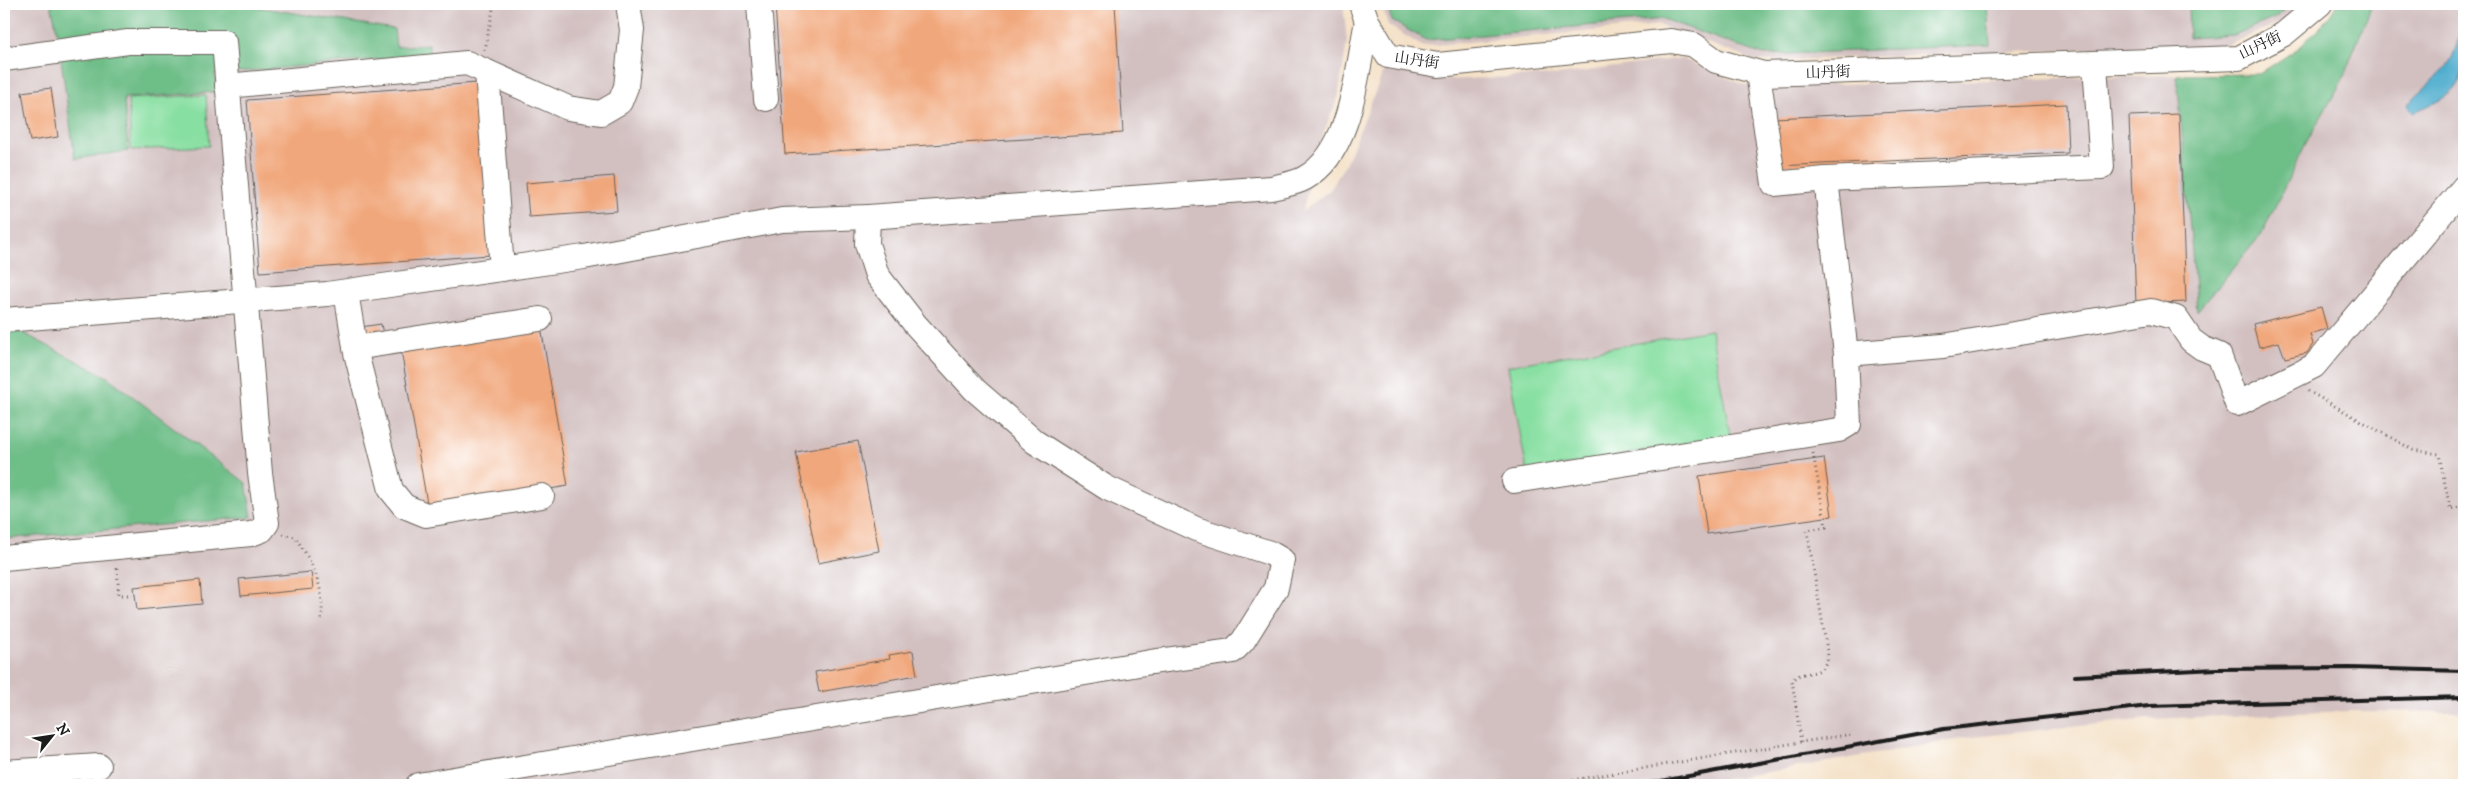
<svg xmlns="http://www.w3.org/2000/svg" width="2468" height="789" viewBox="0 0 2468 789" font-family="'IM FELL DW Pica','Noto Serif SC',serif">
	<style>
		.industrial { fill: #d2bfc0 }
		.green { fill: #88dfa2; stroke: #527e5f }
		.forest { fill: #6ebe88; stroke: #456d52 }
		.water { fill: #4fadce; stroke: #366475 }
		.building { fill: #f1a77c }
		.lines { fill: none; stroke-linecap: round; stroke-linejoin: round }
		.minor-casing { stroke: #686158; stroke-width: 26 }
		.path { stroke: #686158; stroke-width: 3; stroke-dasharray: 1 4; stroke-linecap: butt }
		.minor { stroke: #fff; stroke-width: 24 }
		.rail { stroke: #1c1c1c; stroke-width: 4 }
		.labels { text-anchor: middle; stroke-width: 4; stroke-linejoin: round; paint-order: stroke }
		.street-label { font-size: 15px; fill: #1c1c1c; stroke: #fff }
	</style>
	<rect width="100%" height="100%" fill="#fff"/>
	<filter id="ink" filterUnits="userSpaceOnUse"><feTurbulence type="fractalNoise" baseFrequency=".02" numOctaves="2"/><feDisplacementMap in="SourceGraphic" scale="10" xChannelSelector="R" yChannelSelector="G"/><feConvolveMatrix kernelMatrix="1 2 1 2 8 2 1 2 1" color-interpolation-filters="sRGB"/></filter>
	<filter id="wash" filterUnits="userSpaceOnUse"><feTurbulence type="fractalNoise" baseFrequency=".0096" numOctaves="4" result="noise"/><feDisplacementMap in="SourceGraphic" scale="20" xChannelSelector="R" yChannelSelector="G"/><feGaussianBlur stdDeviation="1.12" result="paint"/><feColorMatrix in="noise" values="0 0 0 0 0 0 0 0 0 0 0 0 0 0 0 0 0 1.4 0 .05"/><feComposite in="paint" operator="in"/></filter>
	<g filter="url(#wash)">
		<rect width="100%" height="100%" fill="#f4e1c7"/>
		<g class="industrial">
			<path d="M4,4H1343L1347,41L1338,98L1324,132L1302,212L1331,189L1349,157L1386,65L1444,80L1558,75L1681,58L1744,85L1767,86L2177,75L2197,310L2307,141L2342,81L2372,4H2464V712L2350,711L2148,719L1972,737L1692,785H4Z"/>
			<path d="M1381,4H2301L2289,19L2228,44L1756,61L1659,25L1422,46L1388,25Z"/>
		</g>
		<g class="green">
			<path d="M206,95L209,146L131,150L128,99Z"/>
			<path d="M1711,330L1730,435L1527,472L1508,366Z"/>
		</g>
		<g class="forest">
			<path d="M51,4H238L394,29L396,47L429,44V55L215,74L217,92L124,98L128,151L75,159L57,31Z"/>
			<path d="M1386,4H1987L1990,45L1763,55L1663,19L1426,40L1392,21Z"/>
			<path d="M2188,4H2292L2275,18L2234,35L2189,38Z"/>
			<path d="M2337,4H2372L2342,81L2307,141L2261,235L2197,311L2177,75L2259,74L2300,47L2329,17Z"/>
			<path d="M21,332L106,376L246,483L252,517L4,539V333Z"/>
		</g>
		<path class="water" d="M2464,15C2464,37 2468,65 2457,85C2450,98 2427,106 2414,112L2407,106C2416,94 2425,88 2436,78C2454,64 2460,39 2461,17Z"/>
		<g id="blocks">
			<g class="building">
				<path d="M775,4H1115L1123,133L785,154Z"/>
				<path d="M477,83L490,255L260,272L247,100Z"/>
				<path d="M51,88L58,137L30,141L22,92Z"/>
				<path d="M2066,104L2068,153L1776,166L1774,118Z"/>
				<path d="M2179,114L2186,302L2136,304L2129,116Z"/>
				<path d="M614,176L617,211L529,217L526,183Z"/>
				<path d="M2321,307L2327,329L2310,334L2313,344L2307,353L2285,358L2279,342L2259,347L2253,324Z"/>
				<path d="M381,324L383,334L363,338L361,327Z"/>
				<path d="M541,327L568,486L428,509L401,350Z"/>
				<path d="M858,441L879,551L818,563L796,452Z"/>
				<path d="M1824,458L1832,516L1707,534L1699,476Z"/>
				<path d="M311,572L313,589L241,596L239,579Z"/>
				<path d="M200,580L202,604L137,610L134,587Z"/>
				<path d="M913,651L917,675L819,692L815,672L890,659L889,655Z"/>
				<path d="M39,781L40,785H20V784Z"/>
			</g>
		</g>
	</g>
	<g filter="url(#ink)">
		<use href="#blocks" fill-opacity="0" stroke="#686158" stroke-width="1"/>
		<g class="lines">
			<defs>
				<g id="minor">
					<path d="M759,4L766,99"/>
					<path d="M1361,4L1367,21L1388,56L1438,65L1671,41L1694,45L1716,61L1764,74L2239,58L2284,34L2320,4"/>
					<path d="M4,59L128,42H224L260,473L267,523L262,530L251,534L4,558"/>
					<path d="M487,72L502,269"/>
					<path d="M1758,73L1774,184L1826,179L2102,167L2095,64"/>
					<path d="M227,86L467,63L568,108L601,113L620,102L626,87L632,30L628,4"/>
					<path d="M1826,179L1846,354L1943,346L2151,311L2176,318L2191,340L2202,348L2219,355L2237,404L2314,366L2464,187"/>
					<path d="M346,292L356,353L391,490L404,506L426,515L542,496"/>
					<path d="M4,320L327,294L584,257L782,220L868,217L1271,188C1282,185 1295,184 1305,178C1352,152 1357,70 1367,21"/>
					<path d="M355,348L540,319"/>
					<path d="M1514,481L1839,430L1849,424L1846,354"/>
					<path d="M4,772L99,766"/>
					<path d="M418,785L1151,662L1233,651L1243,641L1276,588L1282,560L1270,553L1196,529L1107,488L1035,442L975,390L915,324L877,275L867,244L868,217"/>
				</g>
			</defs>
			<use href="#minor" class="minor-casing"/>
			<g class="path">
				<path d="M485,50L494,4"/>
				<path d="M2308,391L2413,450L2439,454L2450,509L2464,506"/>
				<path d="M1813,453L1826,527L1807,530L1828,656C1822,681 1806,667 1792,680L1801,742L1853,734"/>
				<path d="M283,534L295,537C312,562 326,588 321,620"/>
				<path d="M117,568L119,595H132"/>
				<path d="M1543,785L1801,742"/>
			</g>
			<use href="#minor" class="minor"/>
			<g class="rail">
				<path d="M2075,676L2217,669L2350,668L2464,671"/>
				<path d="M1640,785L1944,729L2149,706L2464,697"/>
			</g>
		</g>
	</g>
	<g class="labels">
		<g class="street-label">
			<text transform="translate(2260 45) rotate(-26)" y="5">山丹街</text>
			<text transform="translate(1417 60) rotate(8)" y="5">山丹街</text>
			<text transform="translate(1828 72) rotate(-2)" y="5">山丹街</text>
		</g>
	</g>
	<rect width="2468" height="789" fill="none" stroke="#fff" stroke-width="20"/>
	<g transform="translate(52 736) rotate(60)" stroke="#ffffff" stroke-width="4" paint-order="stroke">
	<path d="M0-4L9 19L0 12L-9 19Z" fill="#1c1c1c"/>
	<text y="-8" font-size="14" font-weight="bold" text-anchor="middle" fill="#1c1c1c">N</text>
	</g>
</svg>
